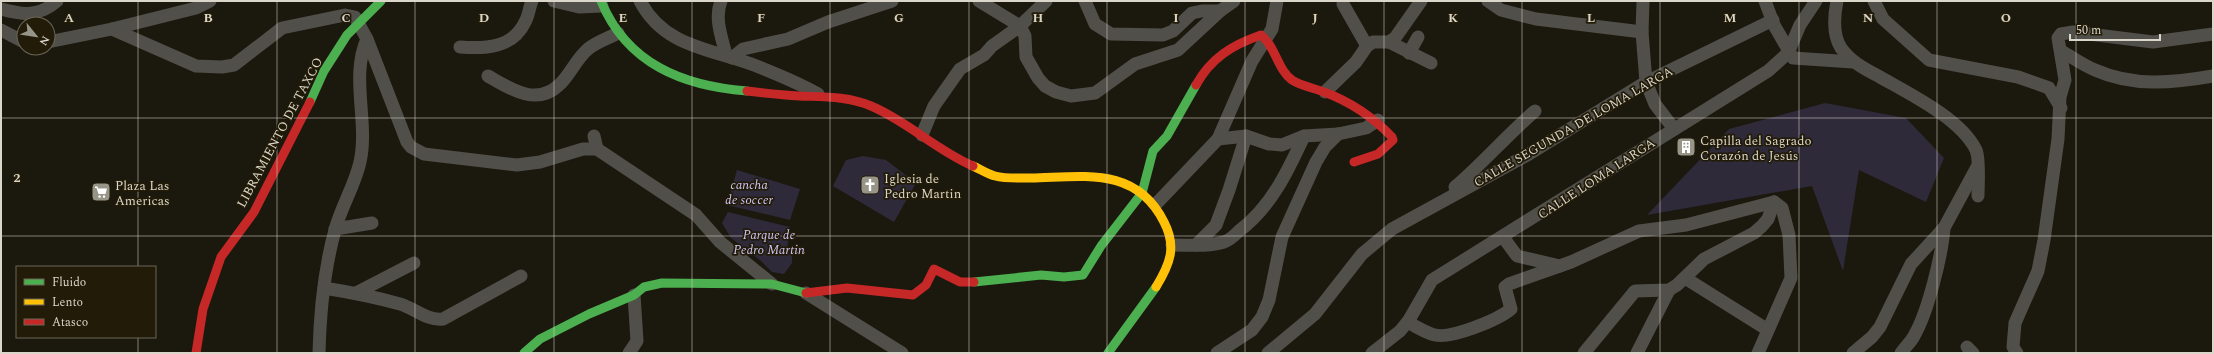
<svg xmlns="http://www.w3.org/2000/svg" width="2214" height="354" viewBox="0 0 2214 354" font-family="Spectral,serif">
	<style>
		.green { fill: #2e2a3a }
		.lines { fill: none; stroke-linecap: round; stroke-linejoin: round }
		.street { stroke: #514f4a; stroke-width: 13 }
		.fast { stroke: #4caf50; stroke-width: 9 }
		.slow { stroke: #ffc107; stroke-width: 9 }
		.jam { stroke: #c62828; stroke-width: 9 }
		.grid { fill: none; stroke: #dad6ca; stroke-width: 1; stroke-opacity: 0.55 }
		.labels { text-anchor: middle; stroke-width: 3.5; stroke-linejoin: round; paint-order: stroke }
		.street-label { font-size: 13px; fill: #dad6ca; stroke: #211b08 }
		.poi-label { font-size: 13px; fill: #dad6ca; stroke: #211b08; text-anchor: start }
		.park-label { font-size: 13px; font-style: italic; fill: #d0c6f6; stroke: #211b08 }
		.grid-label { font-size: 13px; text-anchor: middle; font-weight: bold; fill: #dad6ca; stroke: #211b08; stroke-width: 3.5; stroke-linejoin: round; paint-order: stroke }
	</style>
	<rect width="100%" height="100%" fill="#1b180e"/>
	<g class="green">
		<path d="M1825,103L1906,118L1944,158L1926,202L1859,170L1843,271L1812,186L1647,215L1729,129Z"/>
		<path d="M863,156L886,160L916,183L894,222L833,186L846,160Z"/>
		<path d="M737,170L800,189L790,220L727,205Z"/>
		<path d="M728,212L790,227L787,249L792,253V263L784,274L772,272L761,261L731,238L722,223Z"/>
	</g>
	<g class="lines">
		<g class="street">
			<path d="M554,1L579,7L602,6"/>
			<path d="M640,1C665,49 715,49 759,67C779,75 799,83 818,94"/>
			<path d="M721,1C714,18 722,38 726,55"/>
			<path d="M979,1L1020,26L1025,36L1026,57L1038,78L1045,86L1056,92L1071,96L1095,93L1135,64L1178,50L1220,11L1234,1"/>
			<path d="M1085,1L1095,24L1111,34L1163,35L1173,31L1192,13L1202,11H1220"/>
			<path d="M1488,1L1501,10L1536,19L1642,32"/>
			<path d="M1643,1L1642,32L1646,82L1655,104L1674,129"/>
			<path d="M1765,1L1774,25L1793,58L1853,62"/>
			<path d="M1837,1C1834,16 1832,34 1841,48C1851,62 1865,69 1880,77C1910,94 1961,119 1976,150C1980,159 1978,185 1978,196"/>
			<path d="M1874,1L1883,19L1929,60L2018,77L2049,88L2061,108"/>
			<path d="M1343,4L1367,46"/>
			<path d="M1,9C23,15 39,17 57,1"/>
			<path d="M112,29L196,8L210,1"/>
			<path d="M1,30L24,42"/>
			<path d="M367,39L407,142L411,147L424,154L517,165L540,162L583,149H597L696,215L720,242L772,284"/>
			<path d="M48,42L112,29L196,66L222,67L234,65L282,28L345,15L355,17L367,39C350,77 369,122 360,162C355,185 341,207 335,230C324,270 320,312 319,353"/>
			<path d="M1389,42L1431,63"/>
			<path d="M460,47C485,49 513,48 525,22C529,15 529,8 532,1"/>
			<path d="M2061,51C2072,57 2083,65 2095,70C2133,87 2173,83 2213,76"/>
			<path d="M1409,53L1418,37"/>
			<path d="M732,58L743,49L788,39L828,22L892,1"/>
			<path d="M488,76C509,88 536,107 559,85C570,75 576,59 588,49C596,42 609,38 618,33"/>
			<path d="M1325,92L1356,62L1367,46L1373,42H1389L1395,38L1421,1"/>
			<path d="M922,135L934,106L960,69L984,55L992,46L1020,26L1046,1"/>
			<path d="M594,136L597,149"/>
			<path d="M1218,139L1246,136L1269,144L1282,145L1304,136L1338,134L1366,128L1378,120"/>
			<path d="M1455,187C1483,163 1507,135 1535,111"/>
			<path d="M1156,204L1218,139L1252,61L1272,29L1277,1"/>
			<path d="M335,229L372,223"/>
			<path d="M1503,237L1517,256L1560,266"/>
			<path d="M1172,245C1189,245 1208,247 1224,242C1230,240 1235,235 1239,231C1271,207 1288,171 1304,136"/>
			<path d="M1196,245L1216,225L1229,190L1246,136"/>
			<path d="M1685,278L1768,330"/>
			<path d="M324,288C349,292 375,297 400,304C414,308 427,321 443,319L521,276"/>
			<path d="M356,293L414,263"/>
			<path d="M806,293L902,353"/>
			<path d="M1409,320V323C1417,327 1426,333 1435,335C1451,339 1498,320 1511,309L1505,287L1509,284L1571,262L1639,231L1686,225L1774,202"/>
			<path d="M1967,347L1973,353"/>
			<path d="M629,353L637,341L634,295"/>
			<path d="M1217,353L1252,330L1262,317L1269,300L1282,237L1316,162L1325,147L1338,134"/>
			<path d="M1268,353L1315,314L1362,254L1392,229L1529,154L1646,82L1773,20"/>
			<path d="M1372,353L1400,331L1409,320L1432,280L1768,71L1788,53L1800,25L1816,1"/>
			<path d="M1584,353L1635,291L1669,290L1677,285L1704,259L1754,233L1762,226L1768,219L1774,202"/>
			<path d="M1637,353L1669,290"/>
			<path d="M1758,353L1791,278L1789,235L1782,208L1774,202"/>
			<path d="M1853,353L1872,337L1880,327L1911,264L1944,228L1977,167"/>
			<path d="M1901,353C1905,347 1911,342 1914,336C1928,312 1942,255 1944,228"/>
			<path d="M2017,353L2013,347L2015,323L2038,271L2044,240L2058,139L2060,97L2065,80L2058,38L2061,34L2073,32L2153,42L2213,34"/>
		</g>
		<g class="fast">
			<path d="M601,1C627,64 683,86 747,91"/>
			<path d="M310,102L324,71L347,35L381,1"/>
			<path d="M974,282L1041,275L1064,277L1083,275L1101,246L1142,193L1153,151L1167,136L1196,85"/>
			<path d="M524,353L540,339L589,314L634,295L644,287L662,283L772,284L806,293"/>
			<path d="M1108,353L1156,287"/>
		</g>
		<path class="slow" d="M973,166C980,169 987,174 995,176C1006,179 1020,178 1031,178C1084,177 1136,166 1164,222C1177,247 1170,264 1156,287"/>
		<g class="jam">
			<path d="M1196,85C1211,58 1232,45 1261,35C1276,47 1277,69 1292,80C1301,86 1314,88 1324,92C1351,102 1372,116 1392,137L1393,140L1378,154L1354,162"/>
			<path d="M747,91C764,93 782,95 799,96C822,97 848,96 871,106C907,121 936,150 973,166"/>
			<path d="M806,293L847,288L913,295L926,285L934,269L960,282H974"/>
			<path d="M196,353L203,309L221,257L254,212L310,102"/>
		</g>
	</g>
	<path class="grid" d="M138,1V267M277,1V353M415,1V353M554,1V353M692,1V353M830,1V353M969,1V353M1107,1V353M1245,1V353M1384,1V353M1522,1V353M1660,1V353M1799,1V353M1937,1V353M2076,1V353M1,118H2213M1,236H2213M138,337V353"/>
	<defs>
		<symbol id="building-square" viewBox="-11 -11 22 22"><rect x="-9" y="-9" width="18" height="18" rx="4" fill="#979488" stroke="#211b08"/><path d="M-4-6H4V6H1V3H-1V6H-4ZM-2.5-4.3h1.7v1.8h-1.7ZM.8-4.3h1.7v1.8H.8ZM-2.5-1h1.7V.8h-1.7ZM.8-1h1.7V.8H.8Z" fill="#fff"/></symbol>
		<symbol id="church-square" viewBox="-11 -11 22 22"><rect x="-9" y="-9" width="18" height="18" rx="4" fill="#979488" stroke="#211b08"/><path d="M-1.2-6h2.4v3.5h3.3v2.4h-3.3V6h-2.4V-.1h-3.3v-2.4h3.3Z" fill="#fff"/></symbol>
		<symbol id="supermarket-square" viewBox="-11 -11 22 22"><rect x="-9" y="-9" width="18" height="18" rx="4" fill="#979488" stroke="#211b08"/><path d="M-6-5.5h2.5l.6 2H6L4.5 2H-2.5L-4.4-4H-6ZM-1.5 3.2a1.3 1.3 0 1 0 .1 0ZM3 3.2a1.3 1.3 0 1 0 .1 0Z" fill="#fff"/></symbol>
	</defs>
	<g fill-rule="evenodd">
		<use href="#building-square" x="1675" y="136" width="22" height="22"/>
		<use href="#church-square" x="859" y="174" width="22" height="22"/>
		<use href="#supermarket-square" x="90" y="181" width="22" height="22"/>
	</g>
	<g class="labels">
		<g class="street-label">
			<text transform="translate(1573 126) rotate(-30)" y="5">CALLE SEGUNDA DE LOMA LARGA</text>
			<text transform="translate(279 132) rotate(-62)" y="5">LIBRAMIENTO DE TAXCO</text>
			<text transform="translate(1596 178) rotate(-33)" y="5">CALLE LOMA LARGA</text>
		</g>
		<g class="poi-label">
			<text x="1700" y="145">Capilla del Sagrado<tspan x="1700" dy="15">Corazón de Jesús</tspan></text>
			<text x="884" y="183">Iglesia de<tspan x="884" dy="15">Pedro Martin</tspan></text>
			<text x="115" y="190">Plaza Las<tspan x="115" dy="15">Americas</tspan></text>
		</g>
		<g class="park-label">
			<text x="749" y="189">cancha<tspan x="749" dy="15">de soccer</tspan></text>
			<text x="769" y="239">Parque de<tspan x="769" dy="15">Pedro Martin</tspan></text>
		</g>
	</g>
	<g class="grid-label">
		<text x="69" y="22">A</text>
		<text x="208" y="22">B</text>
		<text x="346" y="22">C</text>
		<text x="484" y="22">D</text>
		<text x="623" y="22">E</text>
		<text x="761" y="22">F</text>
		<text x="899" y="22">G</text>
		<text x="1038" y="22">H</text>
		<text x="1176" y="22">I</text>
		<text x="1315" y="22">J</text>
		<text x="1453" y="22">K</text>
		<text x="1591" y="22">L</text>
		<text x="1730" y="22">M</text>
		<text x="1868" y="22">N</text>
		<text x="2006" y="22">O</text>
		<text x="17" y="182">2</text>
	</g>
	<rect width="2214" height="354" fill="none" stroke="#dad6ca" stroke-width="4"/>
	<rect x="16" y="266" width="140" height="72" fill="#211b08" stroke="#6b6656"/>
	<rect x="24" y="279" width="20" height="6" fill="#4caf50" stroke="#6b6656"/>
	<text x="52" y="286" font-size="12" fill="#dad6ca">Fluido</text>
	<rect x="24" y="299" width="20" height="6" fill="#ffc107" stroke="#6b6656"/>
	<text x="52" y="306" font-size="12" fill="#dad6ca">Lento</text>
	<rect x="24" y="319" width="20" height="6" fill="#c62828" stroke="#6b6656"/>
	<text x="52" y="326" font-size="12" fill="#dad6ca">Atasco</text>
	<g transform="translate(36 36) rotate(120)"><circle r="19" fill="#211b08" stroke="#6b6656"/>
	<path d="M0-3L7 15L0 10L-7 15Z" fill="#979488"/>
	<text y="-6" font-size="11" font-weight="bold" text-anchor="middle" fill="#dad6ca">N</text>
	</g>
	<path d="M2070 34v6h90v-6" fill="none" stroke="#dad6ca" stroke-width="2"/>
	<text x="2076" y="34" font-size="12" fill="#dad6ca" stroke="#211b08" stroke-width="3" paint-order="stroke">50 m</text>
</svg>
